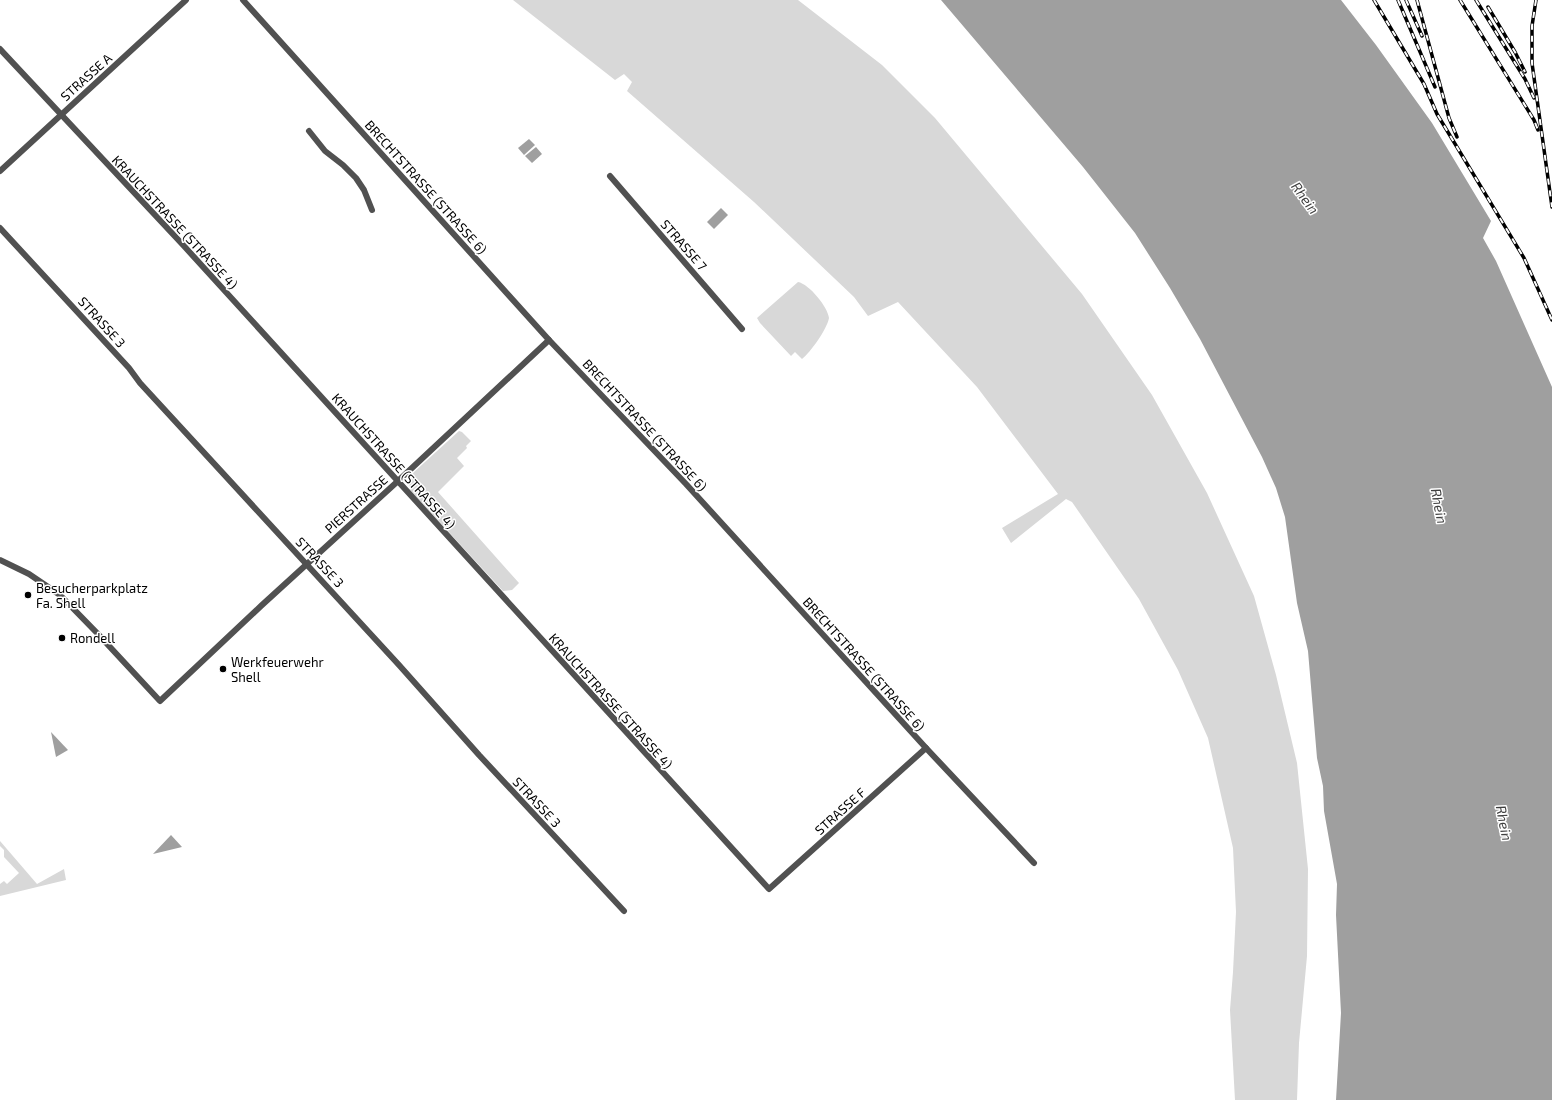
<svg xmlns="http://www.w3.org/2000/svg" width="1552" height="1100" viewBox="0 0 1552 1100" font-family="'Exo 2',sans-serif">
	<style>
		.green { fill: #d8d8d8 }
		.water { fill: #9f9f9f }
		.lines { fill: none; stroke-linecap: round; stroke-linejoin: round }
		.minor { stroke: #515151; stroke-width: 6 }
		.rail-casing { stroke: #000; stroke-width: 3.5 }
		.rail { stroke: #fff; stroke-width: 2; stroke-dasharray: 6; stroke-linecap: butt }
		.poi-dot { fill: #000; stroke: #fff; stroke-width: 1.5 }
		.labels { text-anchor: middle; stroke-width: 3; stroke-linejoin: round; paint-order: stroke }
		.street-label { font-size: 13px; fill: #000; stroke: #fff }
		.poi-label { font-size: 13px; fill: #000; stroke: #fff; text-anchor: start }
		.water-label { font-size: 14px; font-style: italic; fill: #404040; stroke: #fff }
	</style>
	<rect width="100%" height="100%" fill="#fff"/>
	<g class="green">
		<path d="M513,0H798L882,65L935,118L1082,294L1152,395L1207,493L1254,596L1276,675L1297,763L1308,869L1307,956L1299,1043L1297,1100H1235L1230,1010L1233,972L1236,912L1233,848L1208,738L1178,670L1139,599L1072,502L1066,499L1011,543L1002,528L1058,494L977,387L898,302L868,316L854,297L754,202L627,91L632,82L624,74L615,80Z"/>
		<path d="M798,282C809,284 828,307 829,318C827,329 811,352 802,359L795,352L791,356L760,323L757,318Z"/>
		<path d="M459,431L462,432L471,441L466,446L467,448L457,458L464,466L438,492L519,583L512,590L503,591L411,491C408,483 409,478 414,472Z"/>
		<path d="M0,841L37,884L64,869L66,880L0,896V884L4,881L7,884L19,873L4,857V850L0,846Z"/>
	</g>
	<g class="water">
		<path d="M941,0H1341L1376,45L1432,123L1491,221L1483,238L1496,261L1552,387V1100H1336L1341,1013L1336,915L1337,884L1324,811L1323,786L1317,758L1308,651L1297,603L1285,517L1276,488L1262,457L1200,339L1170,288L1135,233L1083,167Z"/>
		<path d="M529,139L535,145L524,155L518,148Z"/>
		<path d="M536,147L542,154L532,163L525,156Z"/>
		<path d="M721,208L728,215L714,229L707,222Z"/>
		<path d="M51,732L68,750L56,757Z"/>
		<path d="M171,835L182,847L153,854Z"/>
	</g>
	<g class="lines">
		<g class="minor">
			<path d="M243,0L549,340L686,484L926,748L1034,863"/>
			<path d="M0,49L184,246L769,889L926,748"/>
			<path d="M309,131L325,151L343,165L356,178L364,190L372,210"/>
			<path d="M0,171L186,0"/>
			<path d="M610,176L742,329"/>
			<path d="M0,228L129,368L140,383L399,665L479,755L624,911"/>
			<path d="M0,560L29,574L60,595L97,633L160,701L262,605L398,481L549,340"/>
		</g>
		<defs>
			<g id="rail">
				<path d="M1374,0L1424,84L1437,114L1524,258L1552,320"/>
				<path d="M1398,0L1435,87"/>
				<path d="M1406,0L1422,36"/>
				<path d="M1417,0L1449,118L1457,137"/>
				<path d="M1460,0L1534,120L1538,130"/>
				<path d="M1476,0L1525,79L1534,98"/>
				<path d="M1536,0L1532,26V63L1552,207"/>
				<path d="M1488,7L1515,52L1525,72"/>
			</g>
		</defs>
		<use href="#rail" class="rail-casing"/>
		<use href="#rail" class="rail"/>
	</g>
	<g class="poi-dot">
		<circle cx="28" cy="595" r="4"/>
		<circle cx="62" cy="638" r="4"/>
		<circle cx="223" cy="669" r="4"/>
	</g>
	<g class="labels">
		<g class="street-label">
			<text transform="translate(86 77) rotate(-42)" y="5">STRASSE A</text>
			<text transform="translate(426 187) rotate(48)" y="5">BRECHTSTRASSE (STRASSE 6)</text>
			<text transform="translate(175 222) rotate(47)" y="5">KRAUCHSTRASSE (STRASSE 4)</text>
			<text transform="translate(684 245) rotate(49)" y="5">STRASSE 7</text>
			<text transform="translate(102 322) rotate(48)" y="5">STRASSE 3</text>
			<text transform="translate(645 425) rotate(47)" y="5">BRECHTSTRASSE (STRASSE 6)</text>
			<text transform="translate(394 461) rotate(48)" y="5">KRAUCHSTRASSE (STRASSE 4)</text>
			<text transform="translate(356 504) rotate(-42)" y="5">PIERSTRASSE</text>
			<text transform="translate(320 562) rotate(47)" y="5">STRASSE 3</text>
			<text transform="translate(864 664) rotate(48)" y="5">BRECHTSTRASSE (STRASSE 6)</text>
			<text transform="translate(611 701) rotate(48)" y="5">KRAUCHSTRASSE (STRASSE 4)</text>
			<text transform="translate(537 802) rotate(47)" y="5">STRASSE 3</text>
			<text transform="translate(840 811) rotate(-42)" y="5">STRASSE F</text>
		</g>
		<g class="poi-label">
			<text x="36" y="593">Besucherparkplatz<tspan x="36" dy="15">Fa. Shell</tspan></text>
			<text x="70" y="643">Rondell</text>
			<text x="231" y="667">Werkfeuerwehr<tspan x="231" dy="15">Shell</tspan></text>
		</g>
		<g class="water-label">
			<text transform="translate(1305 198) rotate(54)" y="5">Rhein</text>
			<text transform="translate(1439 506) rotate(79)" y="5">Rhein</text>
			<text transform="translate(1504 823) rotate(79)" y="5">Rhein</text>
		</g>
	</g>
</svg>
